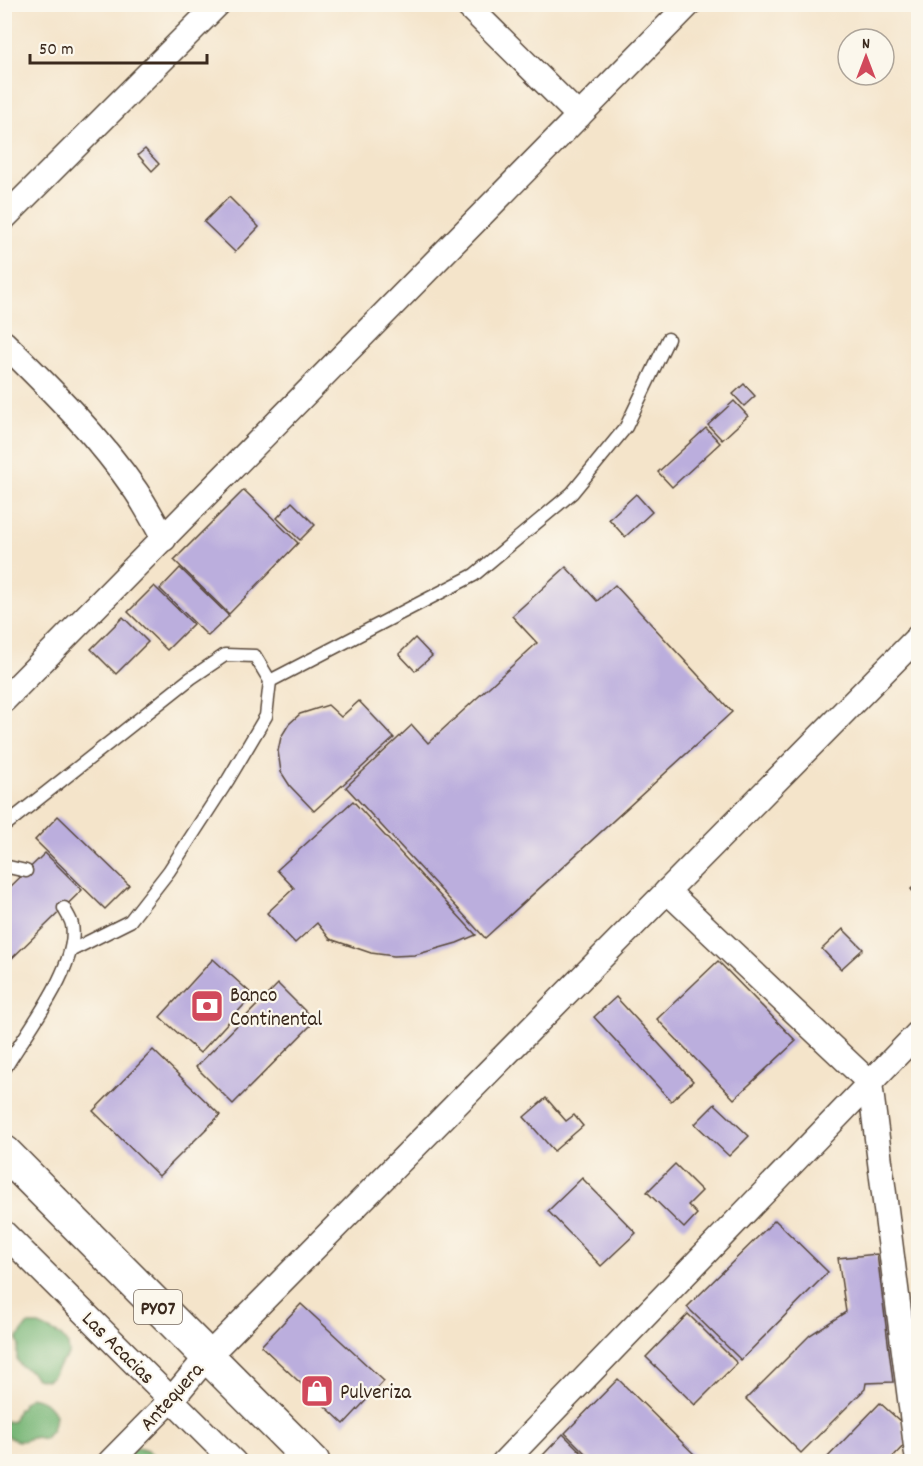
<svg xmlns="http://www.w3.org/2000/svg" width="923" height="1466" viewBox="0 0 923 1466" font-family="Dekko,sans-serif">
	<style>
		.forest { fill: #77b676; stroke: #59704a; stroke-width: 1.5 }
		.building { fill: #bbaedd }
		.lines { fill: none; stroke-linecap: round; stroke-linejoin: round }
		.service-casing { stroke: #574638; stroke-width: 15 }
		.minor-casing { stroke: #574638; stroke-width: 27 }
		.trunk-casing { stroke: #574638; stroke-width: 36 }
		.service { stroke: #fff; stroke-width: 12 }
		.minor { stroke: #fff; stroke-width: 24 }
		.trunk { stroke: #fff; stroke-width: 33 }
		.labels { text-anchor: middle; stroke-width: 4.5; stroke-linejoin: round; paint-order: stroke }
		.shield { fill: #fbf7ec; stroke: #75685c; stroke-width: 1.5 }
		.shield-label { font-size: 20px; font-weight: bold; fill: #3b2a1e }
		.poi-label { font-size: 21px; fill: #3b2a1e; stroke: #fbf7ec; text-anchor: start }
		.street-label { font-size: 21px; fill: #3b2a1e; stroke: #fbf7ec }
	</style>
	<rect width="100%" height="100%" fill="#fbf7ec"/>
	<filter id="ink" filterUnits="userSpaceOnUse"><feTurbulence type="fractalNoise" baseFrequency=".0167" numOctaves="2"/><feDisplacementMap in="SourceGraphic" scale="12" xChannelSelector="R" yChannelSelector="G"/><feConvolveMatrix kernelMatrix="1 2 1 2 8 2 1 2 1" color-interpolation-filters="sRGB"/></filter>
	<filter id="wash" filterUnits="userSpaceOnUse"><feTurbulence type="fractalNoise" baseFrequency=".008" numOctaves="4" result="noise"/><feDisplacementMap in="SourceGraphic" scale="24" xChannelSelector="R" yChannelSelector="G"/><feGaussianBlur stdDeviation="1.35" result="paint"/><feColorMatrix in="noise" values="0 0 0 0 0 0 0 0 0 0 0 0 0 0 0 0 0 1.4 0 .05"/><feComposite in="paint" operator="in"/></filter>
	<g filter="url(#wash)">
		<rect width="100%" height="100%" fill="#f4e4ca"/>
		<g class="forest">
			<path d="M27,1325H39L60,1335L68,1345L69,1354L60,1364L52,1377L46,1380L36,1378L30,1371L21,1366L17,1360V1351L19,1346L17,1339Z"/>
			<path d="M30,1397C43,1399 49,1404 56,1415L52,1430L44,1439C30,1434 29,1442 18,1441C15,1440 11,1438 8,1437L5,1431V1421L11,1422L14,1419L18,1409H21L23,1403Z"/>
			<path d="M134,1447C143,1450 154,1451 156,1461L117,1462Z"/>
		</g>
		<g id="blocks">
			<g class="building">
				<path d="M145,149L159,164L152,171L138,155Z"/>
				<path d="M229,197L259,227L235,252L204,222Z"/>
				<path d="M744,384L755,396L744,406L733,394Z"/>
				<path d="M734,401L748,416L722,440L708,425Z"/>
				<path d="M706,428L720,443L672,487L658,472Z"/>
				<path d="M244,490L298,543L229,614L174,560Z"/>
				<path d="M636,494L652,512L625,537L609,519Z"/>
				<path d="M292,502L315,525L300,540L277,518Z"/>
				<path d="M566,567L597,601L615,585L732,712L485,938L346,787L412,725L428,743L537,643L512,616Z"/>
				<path d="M180,568L229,616L208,636L160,589Z"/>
				<path d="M154,586L193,624L167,650L128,612Z"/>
				<path d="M123,617L148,642L116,674L91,649Z"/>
				<path d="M415,638L432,656L415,671L399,654Z"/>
				<path d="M359,701L394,738L314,811L290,786L281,772L278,751L281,737L289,724L300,714L328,705L341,717Z"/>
				<path d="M353,801L476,935L457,943L415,955L394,956L371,953L330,939L317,923L295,943L267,913L294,888L277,870Z"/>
				<path d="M58,816L129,885L105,909L35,840Z"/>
				<path d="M45,853L82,890L4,966V893Z"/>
				<path d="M918,882V898L911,889Z"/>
				<path d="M843,929L863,949L841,969L822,949Z"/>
				<path d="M213,959L253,995L200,1053L160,1017Z"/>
				<path d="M718,961L796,1041L734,1099L657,1019Z"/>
				<path d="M278,984L315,1021L233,1104L196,1067Z"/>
				<path d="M616,997L693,1081L671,1101L594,1017Z"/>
				<path d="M153,1050L220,1115L159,1176L93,1111Z"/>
				<path d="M546,1098L566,1121L574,1115L583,1126L554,1151L524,1117Z"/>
				<path d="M715,1104L749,1136L729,1156L695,1124Z"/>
				<path d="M675,1164L702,1191L688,1205L697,1214L684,1228L647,1192Z"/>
				<path d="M582,1178L636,1233L601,1266L548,1211Z"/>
				<path d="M775,1220L828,1272L741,1360L687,1307Z"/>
				<path d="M877,1254L893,1382L866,1383L865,1389L801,1453L746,1399L810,1335L846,1312L838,1258Z"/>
				<path d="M301,1304L384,1381L344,1424L261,1346Z"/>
				<path d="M688,1314L737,1363L695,1405L646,1357Z"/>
				<path d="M618,1379L697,1457L692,1462H594L565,1433Z"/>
				<path d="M880,1403L901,1422L906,1443L888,1462H823Z"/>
				<path d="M563,1434L591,1462H549L543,1455Z"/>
			</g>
		</g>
	</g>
	<g filter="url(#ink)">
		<use href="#blocks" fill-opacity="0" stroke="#574638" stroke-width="1.5"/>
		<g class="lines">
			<defs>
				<g id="service">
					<path d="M270,681L474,575L572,493L626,427L668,339"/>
					<path d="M4,826L191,678L225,655L255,656L270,681L266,716L228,780L169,871L130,921L72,950"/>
					<path d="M4,866L26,871"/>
					<path d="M4,1070C24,1035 80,965 72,925C71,919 66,913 64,908"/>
				</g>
				<g id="minor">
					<path d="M466,4L579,116"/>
					<path d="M4,218L218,4"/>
					<path d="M4,343C51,389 99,437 136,491C146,506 155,523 164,539"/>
					<path d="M4,700L689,4"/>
					<path d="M667,891L870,1083L918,1462"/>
					<path d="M4,1233L234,1462"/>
					<path d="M110,1462L172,1399L207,1357L918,637"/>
					<path d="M504,1462L918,1033"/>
				</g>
				<path id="trunk" d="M4,1152L313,1462"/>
			</defs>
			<use href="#service" class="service-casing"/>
			<use href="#minor" class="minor-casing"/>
			<use href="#trunk" class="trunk-casing"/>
			<use href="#service" class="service"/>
			<use href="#minor" class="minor"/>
			<use href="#trunk" class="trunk"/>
		</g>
	</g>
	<defs>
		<symbol id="bank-square" viewBox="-11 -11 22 22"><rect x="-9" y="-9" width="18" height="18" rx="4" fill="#d1495b" stroke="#fbf7ec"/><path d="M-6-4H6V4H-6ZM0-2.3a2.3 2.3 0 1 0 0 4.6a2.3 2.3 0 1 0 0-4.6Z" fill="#fff"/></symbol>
		<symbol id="shop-square" viewBox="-11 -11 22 22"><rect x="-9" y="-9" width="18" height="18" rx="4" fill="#d1495b" stroke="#fbf7ec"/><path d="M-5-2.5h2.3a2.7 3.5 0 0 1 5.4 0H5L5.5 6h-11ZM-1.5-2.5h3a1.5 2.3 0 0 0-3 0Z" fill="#fff"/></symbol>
	</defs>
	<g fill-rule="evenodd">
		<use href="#bank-square" x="188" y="987" width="38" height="38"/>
		<use href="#shop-square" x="298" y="1372" width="38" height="38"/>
	</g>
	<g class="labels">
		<rect class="shield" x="134" y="1290" width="48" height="34" rx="4.5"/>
		<g class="shield-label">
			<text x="158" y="1314">PY07</text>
		</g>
		<g class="poi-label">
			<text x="230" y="1001">Banco<tspan x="230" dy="24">Continental</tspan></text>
			<text x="340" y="1398">Pulveriza</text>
		</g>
		<g class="street-label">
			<text transform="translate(119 1347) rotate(45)" y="7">Las Acacias</text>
			<text transform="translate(171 1396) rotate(-48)" y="7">Antequera</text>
		</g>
	</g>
	<rect width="923" height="1466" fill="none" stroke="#fbf7ec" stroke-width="24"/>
	<g transform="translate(866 57)"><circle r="28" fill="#fbf7ec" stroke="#aea59a" stroke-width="1.5"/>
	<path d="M0-4.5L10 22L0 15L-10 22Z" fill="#d1495b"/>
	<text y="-9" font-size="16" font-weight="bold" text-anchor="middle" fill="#3b2a1e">N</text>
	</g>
	<path d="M30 54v9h177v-9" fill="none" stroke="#3b2a1e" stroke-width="3"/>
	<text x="39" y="54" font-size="18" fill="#3b2a1e" stroke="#fbf7ec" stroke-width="4.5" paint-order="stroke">50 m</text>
</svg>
